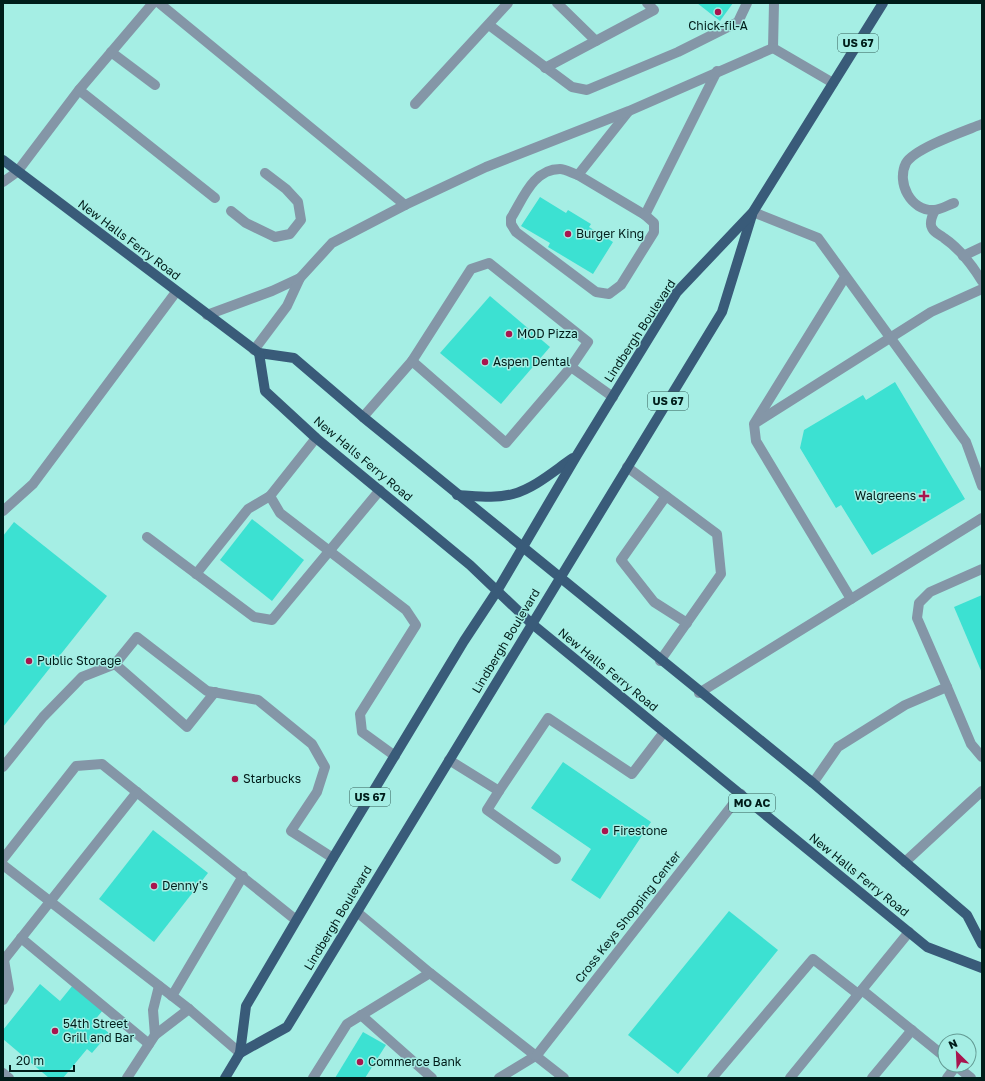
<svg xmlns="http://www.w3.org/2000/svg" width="985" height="1081" viewBox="0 0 985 1081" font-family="'Golos Text',sans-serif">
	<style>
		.building { fill: #3ce1d2 }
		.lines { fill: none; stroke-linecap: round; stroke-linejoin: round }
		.lane { stroke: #8496a7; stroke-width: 10 }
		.street { stroke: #8496a7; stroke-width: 10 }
		.primary { stroke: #395b79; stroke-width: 10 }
		.poi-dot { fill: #a8154e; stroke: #a5eee4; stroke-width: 1.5 }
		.labels { text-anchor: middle; stroke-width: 3; stroke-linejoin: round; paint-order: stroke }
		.shield { fill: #a5eee4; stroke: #325c57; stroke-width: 1 }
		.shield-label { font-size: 11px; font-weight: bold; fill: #001d1a }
		.poi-label { font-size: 12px; fill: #001d1a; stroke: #a5eee4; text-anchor: start }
		.street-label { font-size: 12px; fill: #001d1a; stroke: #a5eee4 }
	</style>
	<rect width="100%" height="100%" fill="#a5eee4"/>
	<g class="building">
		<path d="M697,3H733L720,21Z"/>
		<path d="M540,197L566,213L568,210L591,224L589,227L613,242L593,274L548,247L550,243L521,226Z"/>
		<path d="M490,296L550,347L501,404L440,353Z"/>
		<path d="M895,382L965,499L872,555L841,505L836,508L800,448L804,430L863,395L866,400Z"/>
		<path d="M252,519L304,560L272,601L220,560Z"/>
		<path d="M14,522L107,596L3,727V536Z"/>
		<path d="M982,595V673L954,607Z"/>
		<path d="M563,762L651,822L600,899L571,880L591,849L531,808Z"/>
		<path d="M153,830L208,873L154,942L99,899Z"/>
		<path d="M729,911L778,950L678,1074L628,1035Z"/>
		<path d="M40,984L60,1001L73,985L103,1010L94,1021L109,1033L92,1053L87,1049L63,1078H49L3,1039V1030Z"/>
		<path d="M363,1032L386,1045L365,1078H335Z"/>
	</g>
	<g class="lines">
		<g class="lane">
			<path d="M159,3L405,205"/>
			<path d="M557,3L596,41"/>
			<path d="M489,25L572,87L587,90L678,52L738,22L747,3"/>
			<path d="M773,48L833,83"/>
			<path d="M773,48L774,3"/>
			<path d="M111,52L155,85"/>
			<path d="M545,68L654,10L647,3"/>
			<path d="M79,90L215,198"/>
			<path d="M415,104L508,3"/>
			<path d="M628,112L578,175L645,215L717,71"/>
			<path d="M578,175C572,173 565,169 560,169C533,169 523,199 511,218V224L516,232L596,292L609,294L621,285L654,232V223L645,215"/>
			<path d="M3,182L17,172L79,90L153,3"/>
			<path d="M954,203C948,205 940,210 934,210C911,211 896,183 906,163C915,148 965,131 982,124"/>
			<path d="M935,210C932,216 929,223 932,228C935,234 940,234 944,238C959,248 972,265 982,281"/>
			<path d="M231,211L246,223L275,237L290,234L301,220L298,202L286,189L265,173"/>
			<path d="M753,212L818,238L966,442L982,486"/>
			<path d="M963,256L982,247"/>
			<path d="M845,277L754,424L756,441L851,599"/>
			<path d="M207,315L272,291L300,278"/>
			<path d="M254,350L287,306L300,278L332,243L405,205L486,167L629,111L773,48"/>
			<path d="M412,361L471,269L489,263L588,342L571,367"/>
			<path d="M363,417L412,361L506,443L571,367L613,397"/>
			<path d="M757,422L931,312L982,289"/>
			<path d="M316,438L270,496L280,513L406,610L416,625L360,714L362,732L395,756"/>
			<path d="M627,467L717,534L721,574L660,661"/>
			<path d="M666,496L621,560L654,602L687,623"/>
			<path d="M3,511L33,484L176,292"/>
			<path d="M147,537L254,617L272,620L380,490"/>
			<path d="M196,574L248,509L270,496"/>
			<path d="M115,664L187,727L215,692"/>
			<path d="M947,687L971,744L982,757"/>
			<path d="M699,693L982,518"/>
			<path d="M449,760L499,791L548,718L632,774L664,732"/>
			<path d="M3,767L43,717L82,677L115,664L137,637L207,691L258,700L312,744L325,767L317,792L291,831L333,858"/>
			<path d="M813,783L838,747L905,705L947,687L917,618L919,603L930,592L982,569"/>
			<path d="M499,791L487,810L556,859"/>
			<path d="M3,859L76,766L102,764L296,920"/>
			<path d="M905,862L982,791"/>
			<path d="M3,865L189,1009L240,1053"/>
			<path d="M21,938L149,1044"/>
			<path d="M3,961L137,792"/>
			<path d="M862,990L945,1057"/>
			<path d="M172,996L243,876"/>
			<path d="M3,1000L9,989L4,960"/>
			<path d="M361,1015L432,1078"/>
			<path d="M155,1035L153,1010L159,986"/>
			<path d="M955,1065L971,1078"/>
			<path d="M3,1073L9,1078"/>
			<path d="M127,1078L155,1035L189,1009"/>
			<path d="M313,1078L347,1024L430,973"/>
			<path d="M499,1078L537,1055"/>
			<path d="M712,1078L813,959L858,994"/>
			<path d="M790,1078L909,932"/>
			<path d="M872,1078L912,1030"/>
			<path d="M947,1078L956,1066"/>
		</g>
		<g class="street">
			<path d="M357,912L430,973L564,1078"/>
			<path d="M537,1055L741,794"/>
		</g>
		<g class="primary">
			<path d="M3,160L259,353L294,358L363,417L813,783L967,915L982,944"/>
			<path d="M259,353L265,391L316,438L470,565L531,623L927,947L982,968"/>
			<path d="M457,495C476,496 495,499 513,494C535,488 555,470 573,458"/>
			<path d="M240,1053L287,1027L722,312L752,215"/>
			<path d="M225,1078L240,1053L246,1006L333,858L464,641L497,591L577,455L677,292L753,212L883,3"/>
		</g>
	</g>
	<g class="poi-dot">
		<circle cx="718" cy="12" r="4"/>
		<circle cx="568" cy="234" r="4"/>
		<circle cx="509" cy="334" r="4"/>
		<circle cx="485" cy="362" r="4"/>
		<path d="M922 490h4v4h4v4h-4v4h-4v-4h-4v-4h4z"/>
		<circle cx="29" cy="661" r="4"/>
		<circle cx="235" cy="779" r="4"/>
		<circle cx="605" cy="831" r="4"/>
		<circle cx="154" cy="886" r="4"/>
		<circle cx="55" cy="1031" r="4"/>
		<circle cx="360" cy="1062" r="4"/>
	</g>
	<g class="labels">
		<g class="shield">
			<rect x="838" y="34" width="40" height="18" rx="3"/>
			<rect x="648" y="392" width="40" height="18" rx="3"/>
			<rect x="350" y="788" width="40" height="18" rx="3"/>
			<rect x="729" y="794" width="46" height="18" rx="3"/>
		</g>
		<g class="shield-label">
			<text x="858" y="47">US 67</text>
			<text x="668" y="405">US 67</text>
			<text x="370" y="801">US 67</text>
			<text x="752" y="807">MO AC</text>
		</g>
		<g class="poi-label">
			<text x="718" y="30" text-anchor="middle">Chick-fil-A</text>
			<text x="576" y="238">Burger King</text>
			<text x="517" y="338">MOD Pizza</text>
			<text x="493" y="366">Aspen Dental</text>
			<text x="916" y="500" text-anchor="end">Walgreens</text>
			<text x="37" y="665">Public Storage</text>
			<text x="243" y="783">Starbucks</text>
			<text x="613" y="835">Firestone</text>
			<text x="162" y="890">Denny's</text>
			<text x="63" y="1028">54th Street<tspan x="63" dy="14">Grill and Bar</tspan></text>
			<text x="368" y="1066">Commerce Bank</text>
		</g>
		<g class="street-label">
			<text transform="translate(129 240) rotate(37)" y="4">New Halls Ferry Road</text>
			<text transform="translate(640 331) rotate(-57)" y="4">Lindbergh Boulevard</text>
			<text transform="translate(363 459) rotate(40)" y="4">New Halls Ferry Road</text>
			<text transform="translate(506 641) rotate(-59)" y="4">Lindbergh Boulevard</text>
			<text transform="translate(608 670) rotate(39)" y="4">New Halls Ferry Road</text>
			<text transform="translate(859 875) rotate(39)" y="4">New Halls Ferry Road</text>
			<text transform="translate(628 917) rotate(-52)" y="4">Cross Keys Shopping Center</text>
			<text transform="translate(338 918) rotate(-59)" y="4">Lindbergh Boulevard</text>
		</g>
	</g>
	<rect width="985" height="1081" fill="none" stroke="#001d1a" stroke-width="8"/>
	<g transform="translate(957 1053) rotate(336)"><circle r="19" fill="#a5eee4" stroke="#639a93"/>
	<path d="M0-3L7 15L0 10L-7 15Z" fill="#a8154e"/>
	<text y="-6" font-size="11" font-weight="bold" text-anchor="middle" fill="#001d1a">N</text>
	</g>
	<path d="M10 1065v6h64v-6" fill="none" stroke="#001d1a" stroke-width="2"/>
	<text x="16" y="1065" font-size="12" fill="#001d1a" stroke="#a5eee4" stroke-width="3" paint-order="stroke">20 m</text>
</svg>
